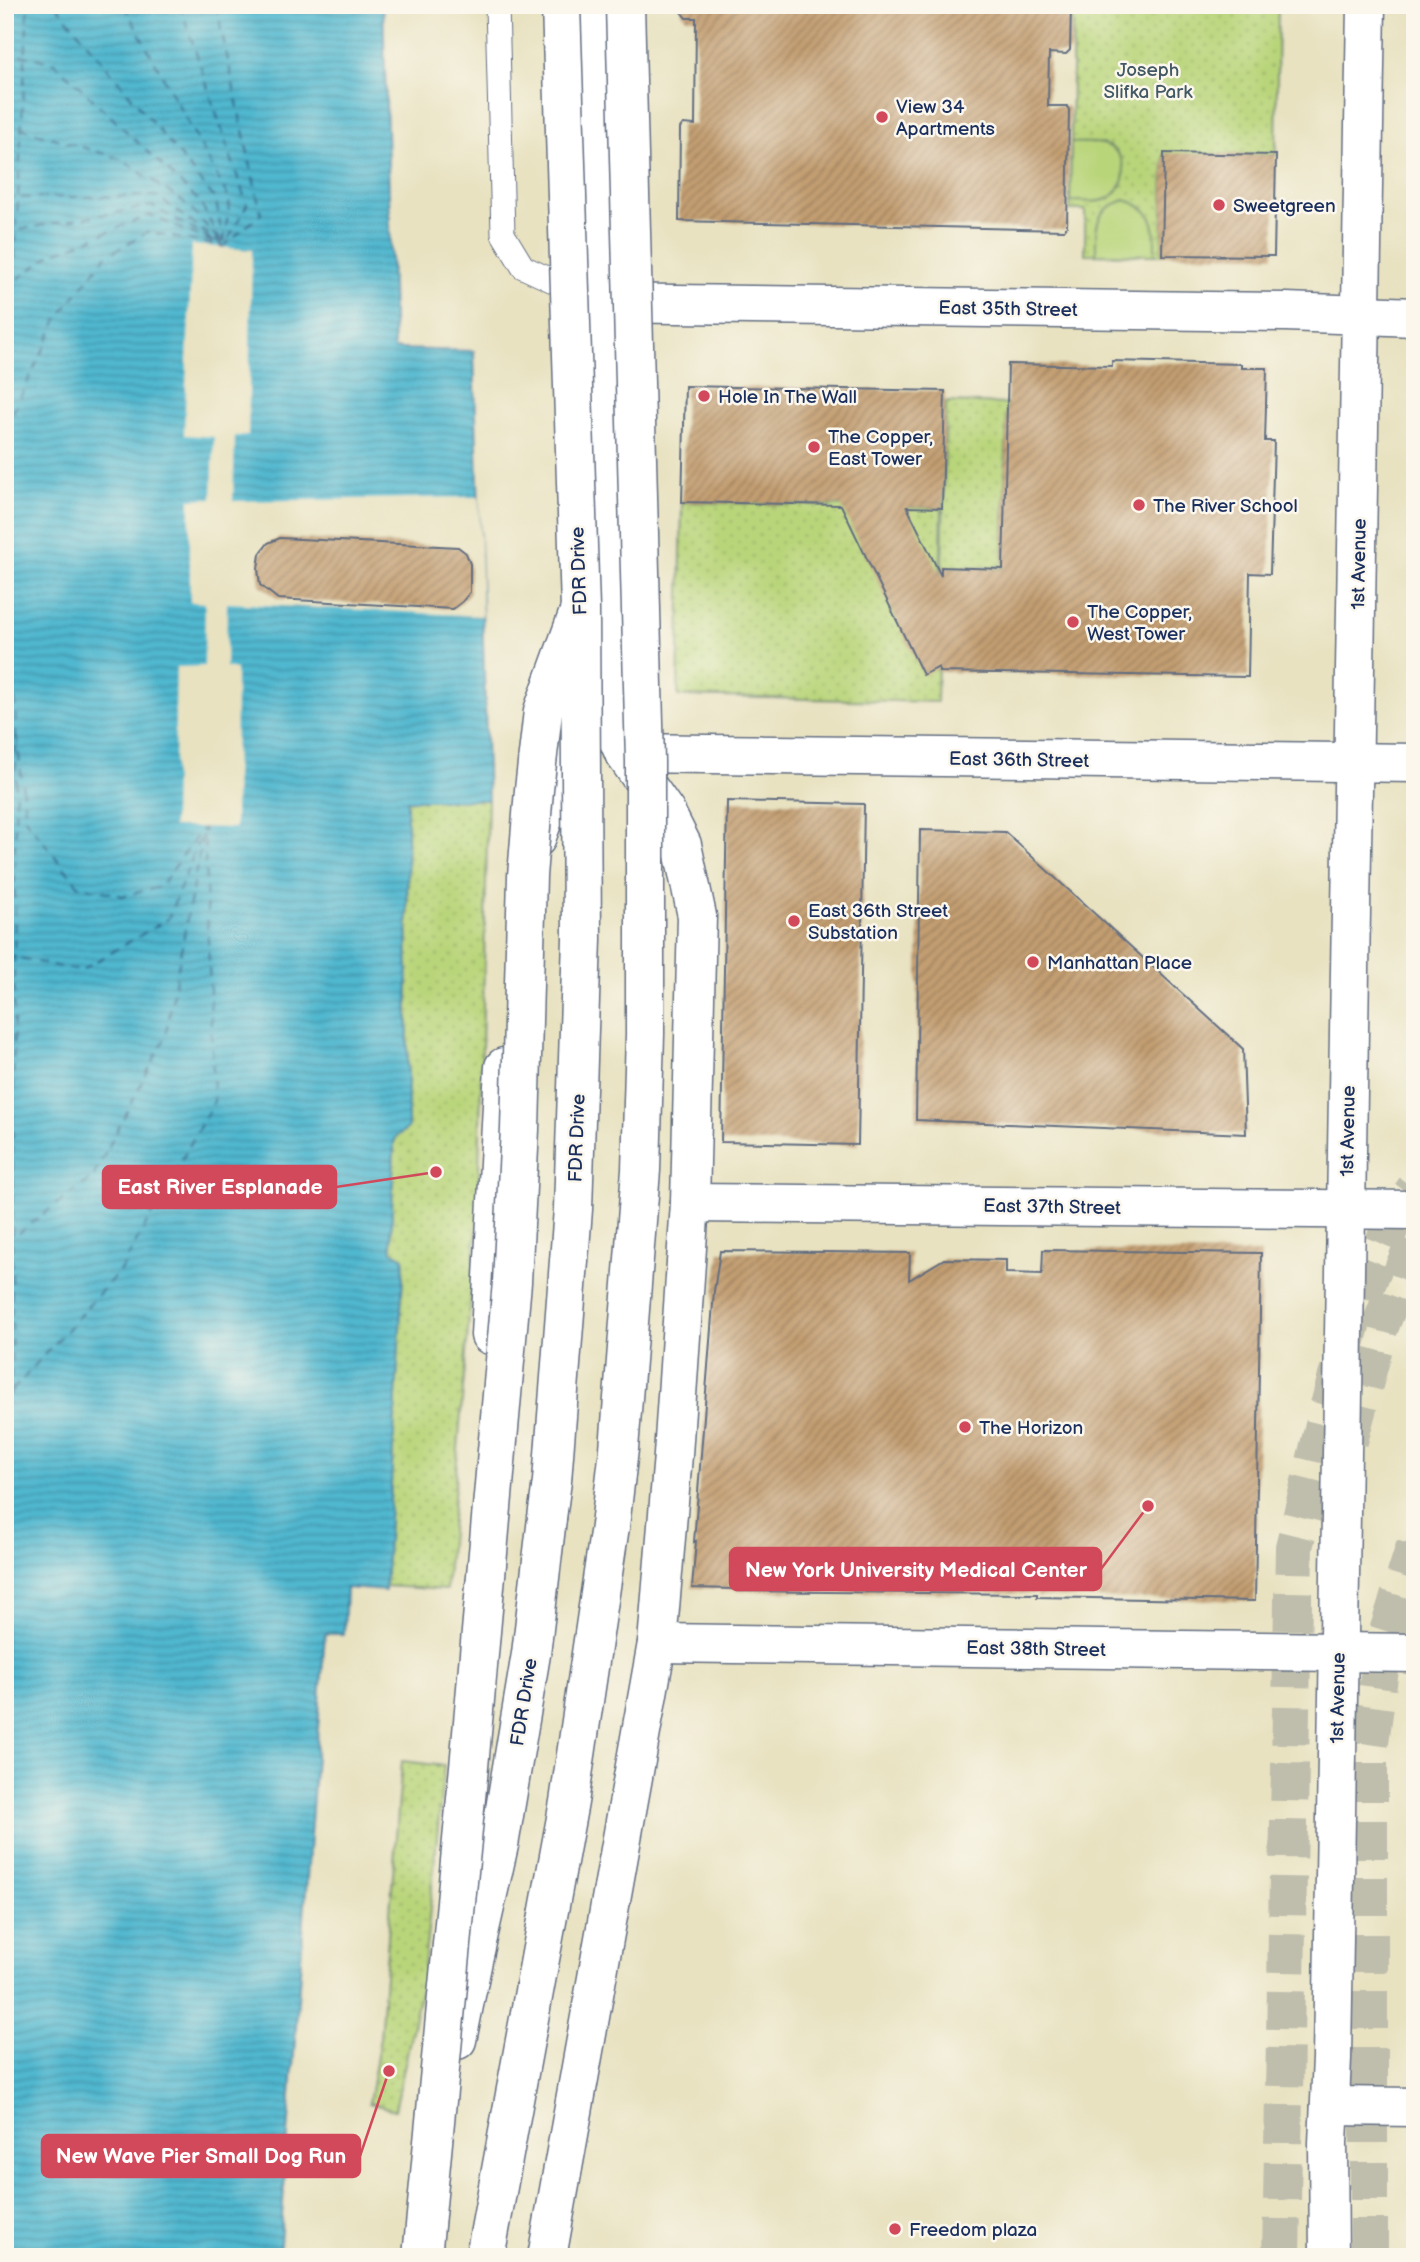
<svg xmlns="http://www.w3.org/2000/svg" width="1420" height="2262" viewBox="0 0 1420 2262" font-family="'Balsamiq Sans',sans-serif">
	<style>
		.grass { fill: url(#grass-dots); stroke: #6a826c; stroke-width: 2 }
		.pitch { fill: #b9d57a; stroke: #6a826c; stroke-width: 2 }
		.water { fill: url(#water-rules); stroke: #367396; stroke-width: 2 }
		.pier { fill: #e8e2c1 }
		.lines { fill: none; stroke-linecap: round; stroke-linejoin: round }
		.ferry { stroke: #2b5880; stroke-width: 2; stroke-dasharray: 9 7; stroke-linecap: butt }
		.building { fill: url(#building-hatch) }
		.highway-tunnel { stroke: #bfbead; stroke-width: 38; stroke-dasharray: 38 19; stroke-linecap: butt }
		.lane-casing { stroke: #636e81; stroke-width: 25 }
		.street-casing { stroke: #636e81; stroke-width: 41 }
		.secondary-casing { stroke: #636e81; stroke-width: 41 }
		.primary-casing { stroke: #636e81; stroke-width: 41 }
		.highway-casing { stroke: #636e81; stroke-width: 41 }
		.lane { stroke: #fff; stroke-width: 23 }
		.street { stroke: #fff; stroke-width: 38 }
		.secondary { stroke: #fff; stroke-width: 38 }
		.primary { stroke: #fff; stroke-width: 38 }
		.highway { stroke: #fff; stroke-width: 38 }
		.highway-bridge-casing { stroke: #636e81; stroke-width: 41; stroke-linecap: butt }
		.highway-bridge { stroke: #fff; stroke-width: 38 }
		.poi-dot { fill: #d1495b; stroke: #fbf7ec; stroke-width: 2.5 }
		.labels { text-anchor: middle; stroke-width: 5; stroke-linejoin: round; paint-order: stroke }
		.park-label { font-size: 19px; fill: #425865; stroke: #fbf7ec }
		.poi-label { font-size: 19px; fill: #1b2f5e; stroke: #fbf7ec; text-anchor: start }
		.street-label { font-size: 19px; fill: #1b2f5e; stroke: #fbf7ec }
		.leader { fill: none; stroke: #d1495b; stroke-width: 2.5 }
		.callout-dot { fill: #d1495b; stroke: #fbf7ec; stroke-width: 2.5 }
		.callout { fill: #d1495b; stroke: #d1495b; stroke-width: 2.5 }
		.callout-label { font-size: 21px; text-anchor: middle; font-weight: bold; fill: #fff }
	</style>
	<defs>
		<pattern id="grass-dots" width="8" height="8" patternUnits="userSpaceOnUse" patternTransform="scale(1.75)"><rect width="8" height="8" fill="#b9d57a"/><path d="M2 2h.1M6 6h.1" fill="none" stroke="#9eb76c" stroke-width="1.8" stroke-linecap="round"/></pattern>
		<pattern id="water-rules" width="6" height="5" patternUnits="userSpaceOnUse" patternTransform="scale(1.75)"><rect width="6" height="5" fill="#50b7cf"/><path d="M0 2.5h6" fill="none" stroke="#4295ab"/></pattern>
		<pattern id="building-hatch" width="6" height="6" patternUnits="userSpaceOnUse" patternTransform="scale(1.75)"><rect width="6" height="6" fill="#c39e71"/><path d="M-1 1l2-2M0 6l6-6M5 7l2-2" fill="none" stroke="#9e8160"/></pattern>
	</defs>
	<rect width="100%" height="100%" fill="#fbf7ec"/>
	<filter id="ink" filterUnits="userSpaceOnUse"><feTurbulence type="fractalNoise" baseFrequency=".0143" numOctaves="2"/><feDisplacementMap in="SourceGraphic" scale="14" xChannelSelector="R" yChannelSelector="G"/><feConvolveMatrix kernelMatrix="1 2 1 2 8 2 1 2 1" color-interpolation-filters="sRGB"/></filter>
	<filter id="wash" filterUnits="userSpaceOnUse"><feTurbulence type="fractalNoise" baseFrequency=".00686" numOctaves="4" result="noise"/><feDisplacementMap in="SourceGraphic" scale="28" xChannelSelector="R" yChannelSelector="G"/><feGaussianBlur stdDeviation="1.57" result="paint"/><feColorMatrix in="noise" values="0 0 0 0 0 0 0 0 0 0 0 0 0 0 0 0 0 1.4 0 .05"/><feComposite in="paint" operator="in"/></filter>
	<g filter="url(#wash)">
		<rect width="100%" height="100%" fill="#e8e2c1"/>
		<g class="grass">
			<path d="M1073,5H1278L1276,155L1164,154L1162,255L1085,254V210H1070Z"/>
			<path d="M946,402L1007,404L1003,568L942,567Z"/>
			<path d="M682,502L942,508L937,702L678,696Z"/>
			<path d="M407,799L488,800L478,1213L446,1590L385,1586L404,1258L392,1251L391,1244L394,1143L396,1137L408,1128Z"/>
			<path d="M402,1761L444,1766L423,1979L395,2110L369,2103L380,2038Z"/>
		</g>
		<g class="pitch">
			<path d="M1071,143C1082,143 1099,141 1110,147C1129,157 1128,188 1109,198C1098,204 1082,201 1070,201Z"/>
			<path d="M1126,200C1157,210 1155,226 1155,255L1096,254C1096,225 1094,209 1126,200Z"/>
		</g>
		<path class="water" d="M5,5H383L394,349L474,351L488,800H407L408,1128L396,1137L394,1143L391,1244L392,1251L404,1258L385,1591L346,1588L344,1634H325L279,2257H5Z"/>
		<path class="pier" d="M192,245L252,250L248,436H235L233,501L479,497L482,616L227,603L226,667L236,669L235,828L173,827L176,667L204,666L205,603L190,602V499L212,498L214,437L184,435Z"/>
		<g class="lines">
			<g class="ferry">
				<path d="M56,5L216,200L223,244"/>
				<path d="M124,5L230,200L224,242"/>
				<path d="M180,5L247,205L226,243"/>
				<path d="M216,5L261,214L224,246"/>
				<path d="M5,51L55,63L200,202L223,246"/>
				<path d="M5,123L121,159L189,206L221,243"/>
				<path d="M5,198L157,196L223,246"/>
				<path d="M5,232L152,206L214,241"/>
				<path d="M5,289L50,255L150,215L219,245"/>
				<path d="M6,427L59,317L106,256L148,232L224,247"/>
				<path d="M17,737L26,820L78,885L123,896L160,887L203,828"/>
				<path d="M5,955L80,971L168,919L202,832"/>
				<path d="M5,1243L93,1177L165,1038L203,832"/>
				<path d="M12,1391L122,1268L214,1101L204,828"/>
				<path d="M5,1410L11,1392L16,728L6,429L28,5"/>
			</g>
		</g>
		<g id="blocks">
			<g class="building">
				<path d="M681,5H1071L1070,50L1066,54L1049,53L1048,106H1067L1069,110L1067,226L1064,230L679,221L680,128L683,124L695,125L696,18H686L682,13Z"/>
				<path d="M1164,153L1276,155L1274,256L1162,255Z"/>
				<path d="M1112,361L1241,364V368H1267L1265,441H1274L1270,574L1250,573L1248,677L939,672V667L923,675L841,505L682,502L685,386L945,391L942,508L907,507L941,576V567L1003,569L1008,364L1112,366Z"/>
				<path d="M280,538L458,547L466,553L470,564V592L462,602L453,609L278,599L260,585L258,569L260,554L268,543Z"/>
				<path d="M727,801L864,804L858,1145L721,1142Z"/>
				<path d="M920,830L1005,832L1243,1049L1246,1134L916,1120Z"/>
				<path d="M1043,1250L1261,1253L1255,1601L1037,1597V1594L736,1591L735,1589L692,1588L696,1541L694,1542L714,1291L720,1251L910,1253L909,1280L944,1259L1006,1260V1273L1042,1274Z"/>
			</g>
		</g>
	</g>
	<g filter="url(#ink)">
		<use href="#blocks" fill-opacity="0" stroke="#636e81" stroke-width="2"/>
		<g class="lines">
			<g class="highway-tunnel">
				<path d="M1349,1441L1379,1329L1415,1240"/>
				<path d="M1281,2257L1294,1547L1328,1409L1353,1318L1394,1218L1415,1189"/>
				<path d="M1369,2257V1749L1383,1648L1415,1546"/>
			</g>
			<defs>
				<path id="lane" d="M497,5L503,234L523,267L579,293"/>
				<g id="street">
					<path d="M600,303L1286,312L1415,317"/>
					<path d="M624,753L1415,763"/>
					<path d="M657,1643L1415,1653"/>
					<path d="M1330,2106L1415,2107"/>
				</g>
				<path id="secondary" d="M690,1203L1415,1210"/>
				<g id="primary">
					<path d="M547,2257L657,1643L673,1455L690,1203L697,916L682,845L666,813L624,753L614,730L608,642L592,5"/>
					<path d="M1329,2257L1328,2143L1332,2058L1366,5"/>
				</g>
				<g id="highway">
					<path d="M536,839L608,642"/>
					<path d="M490,1335L504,1067"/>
					<path d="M457,2040L473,1960L499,1845L531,1654L547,1518"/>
					<path d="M485,2257L569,1802L610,1526"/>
				</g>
			</defs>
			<use href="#lane" class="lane-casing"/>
			<use href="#street" class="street-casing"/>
			<use href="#secondary" class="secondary-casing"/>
			<use href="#primary" class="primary-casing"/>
			<use href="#highway" class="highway-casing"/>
			<use href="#lane" class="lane"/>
			<use href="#street" class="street"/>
			<use href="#secondary" class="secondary"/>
			<use href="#primary" class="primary"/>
			<use href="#highway" class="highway"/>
			<defs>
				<g id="highway-bridge">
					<path d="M547,1518L552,1481L573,1209L582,939L580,609L561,5"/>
					<path d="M610,1526L619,1449L641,1170L645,1034V761L625,5"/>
					<path d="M422,2257L469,1767L512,1282L520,1129L527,876L534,790L543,711L580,609"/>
				</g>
			</defs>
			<use href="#highway-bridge" class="highway-bridge-casing"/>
			<use href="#highway-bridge" class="highway-bridge"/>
		</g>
	</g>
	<g class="poi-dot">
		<circle cx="882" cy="117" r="7"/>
		<circle cx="1219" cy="205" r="7"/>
		<circle cx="704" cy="396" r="7"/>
		<circle cx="814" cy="447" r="7"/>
		<circle cx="1139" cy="505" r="7"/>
		<circle cx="1073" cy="622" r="7"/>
		<circle cx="794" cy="921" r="7"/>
		<circle cx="1033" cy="962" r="7"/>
		<circle cx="965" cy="1427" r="7"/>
		<circle cx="895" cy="2229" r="7"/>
	</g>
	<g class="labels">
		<g class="park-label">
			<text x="1148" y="76">Joseph<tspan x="1148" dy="22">Slifka Park</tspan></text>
		</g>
		<g class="poi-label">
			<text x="896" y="113">View 34<tspan x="896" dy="22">Apartments</tspan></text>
			<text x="1233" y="212">Sweetgreen</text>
			<text x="718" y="403">Hole In The Wall</text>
			<text x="828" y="443">The Copper,<tspan x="828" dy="22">East Tower</tspan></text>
			<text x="1153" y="512">The River School</text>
			<text x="1087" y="618">The Copper,<tspan x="1087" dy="22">West Tower</tspan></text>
			<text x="808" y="917">East 36th Street<tspan x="808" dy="22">Substation</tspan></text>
			<text x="1047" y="969">Manhattan Place</text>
			<text x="979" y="1434">The Horizon</text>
			<text x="909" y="2236">Freedom plaza</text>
		</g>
		<g class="street-label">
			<text transform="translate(1008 308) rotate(1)" y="7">East 35th Street</text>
			<text transform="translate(1358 564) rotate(-89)" y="7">1st Avenue</text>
			<text transform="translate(578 571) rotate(-92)" y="7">FDR Drive</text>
			<text transform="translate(1019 759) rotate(1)" y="7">East 36th Street</text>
			<text transform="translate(1347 1131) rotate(-89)" y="7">1st Avenue</text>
			<text transform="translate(576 1138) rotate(-88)" y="7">FDR Drive</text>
			<text transform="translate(1052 1206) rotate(1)" y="7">East 37th Street</text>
			<text transform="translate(1036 1648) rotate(1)" y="7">East 38th Street</text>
			<text transform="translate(1337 1698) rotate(-89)" y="7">1st Avenue</text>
			<text transform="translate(523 1702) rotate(-81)" y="7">FDR Drive</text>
		</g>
	</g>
	<path class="leader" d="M436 1172L336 1187M1148 1506L1101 1569M389 2071L360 2156"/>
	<g class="callout-dot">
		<circle cx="436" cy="1172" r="7"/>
		<circle cx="1148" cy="1506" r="7"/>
		<circle cx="389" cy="2071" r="7"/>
	</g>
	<g class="callout">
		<rect x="103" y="1166" width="233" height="42" rx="7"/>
		<rect x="730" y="1548" width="371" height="42" rx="7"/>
		<rect x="42" y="2135" width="318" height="42" rx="7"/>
	</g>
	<g class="callout-label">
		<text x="220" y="1194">East River Esplanade</text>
		<text x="916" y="1577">New York University Medical Center</text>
		<text x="201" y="2163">New Wave Pier Small Dog Run</text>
	</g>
	<rect width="1420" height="2262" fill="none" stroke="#fbf7ec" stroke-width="28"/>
</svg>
